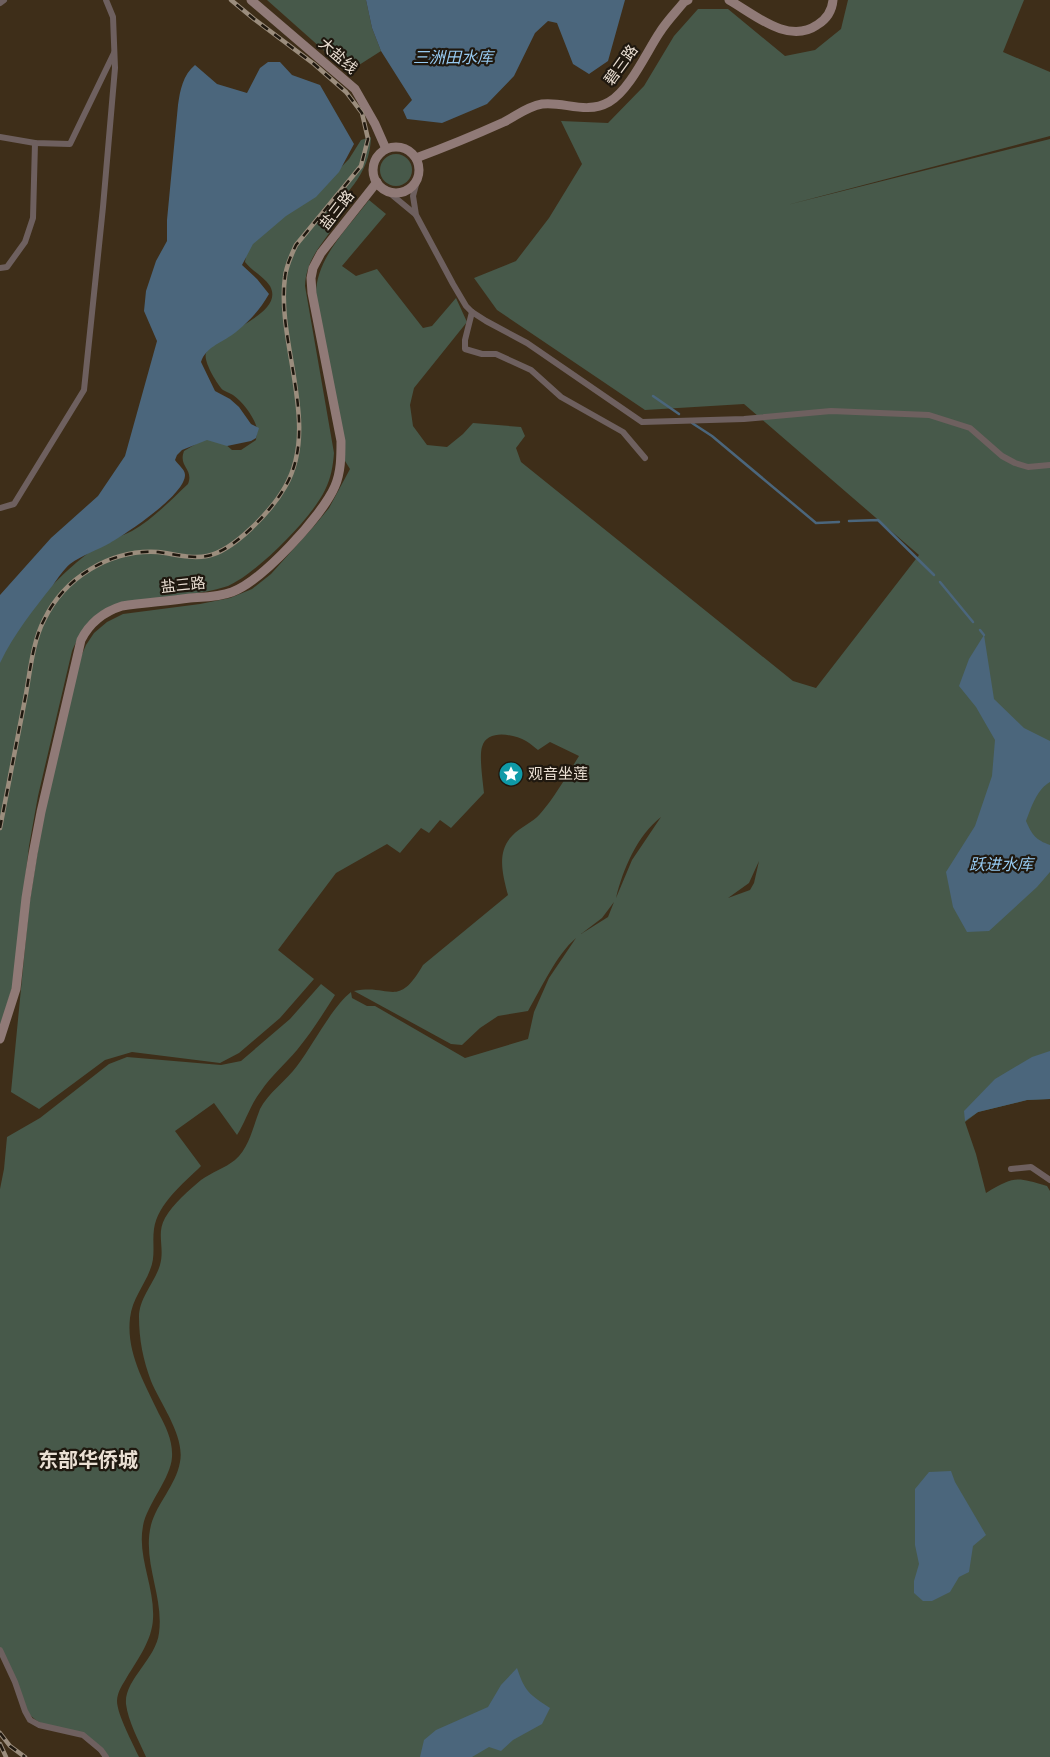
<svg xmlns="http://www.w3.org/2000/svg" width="1050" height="1757" viewBox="0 0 1050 1757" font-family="Figtree,'Noto Sans SC',sans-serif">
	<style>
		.green { fill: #47594a; fill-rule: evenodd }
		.water { fill: #4b667c }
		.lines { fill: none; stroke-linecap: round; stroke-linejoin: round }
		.stream { stroke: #4b667c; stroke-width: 2.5 }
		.minor { stroke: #6e605f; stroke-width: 6 }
		.secondary { stroke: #907a77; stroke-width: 9 }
		.rail-casing { stroke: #9b8d7d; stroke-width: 4.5 }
		.rail { stroke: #1f180f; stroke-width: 2.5; stroke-dasharray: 8; stroke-linecap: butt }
		.labels { text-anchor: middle; stroke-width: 4.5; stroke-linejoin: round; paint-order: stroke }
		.street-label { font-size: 15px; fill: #eadfd3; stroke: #1f180f }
		.poi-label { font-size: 15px; fill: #eadfd3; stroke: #1f180f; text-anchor: start }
		.water-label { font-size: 16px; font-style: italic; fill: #97caf1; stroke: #1f180f }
		.district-label { font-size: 20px; font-weight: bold; fill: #eadfd3; stroke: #1f180f }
	</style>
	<rect width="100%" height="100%" fill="#3e2e19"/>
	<g class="green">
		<path d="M267,0H366L372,28L381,51L348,72Z"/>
		<path d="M848,0H1024L1003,52L1050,72V136L787,205L1050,139V1099L1027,1100L978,1112L965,1122L976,1154L986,1193C1015,1176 1015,1177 1047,1186L1050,1191V1757H146C139,1741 128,1721 126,1704C124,1680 156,1659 159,1633C164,1596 142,1562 151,1525C157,1503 176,1485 180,1462C185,1436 161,1405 151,1381C143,1360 139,1339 139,1317C139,1298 155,1282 160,1265C165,1247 156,1234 165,1218C173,1204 189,1190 201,1180C212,1172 225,1168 235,1160C250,1147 253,1126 260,1109C268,1093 286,1081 297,1066C313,1045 332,1007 351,992L352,998L367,1006H375L465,1058L528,1039L534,1012L549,978L576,938C556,955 541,989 528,1011L498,1016L480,1028L462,1045L451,1044L354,991C391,983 397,1010 423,965L508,895C503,876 496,852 512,836C520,827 532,823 540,814C555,797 567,775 579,756L550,742L538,750C535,748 530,743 526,741C513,734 487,729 482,747C479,756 483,783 484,793L451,828L440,820L429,833L421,828L400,853L387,844L336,873L278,950L314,979L280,1018L239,1053L220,1063L132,1052L105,1060L39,1109L11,1092L29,906L42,824L79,661L86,645L94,633L107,622L123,614L200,604L230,598L252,589L271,574L315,525L329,508L350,469L345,461L316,294C316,258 348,228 369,200L386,214L342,266L356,276L377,269L423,328L432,326L456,298L467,322L414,388L410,405L413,426L427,445L447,447L463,434L473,423L521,427L525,436L516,448L521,462L793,681L816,688L919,555L744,404L645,410L497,310L474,278L516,261L549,218L582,164L561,121L608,123L644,86L674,36L698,9H728L785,56L815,50L841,29ZM661,817L632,860L616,898C623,869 637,836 661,817ZM759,861L754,883L750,890L728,898L749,883ZM614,902L608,917L581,934L602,918Z"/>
		<path d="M371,137C370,176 344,195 320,223L330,232C317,250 306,263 305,286L334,453C333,466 331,478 325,490C312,518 256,574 228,586C213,591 198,593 183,595C161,598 140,601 118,604C92,613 83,627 72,651L38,796L29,846L13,985L0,1027V659C22,617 52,580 91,551C103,541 118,538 132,531C153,519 171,500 188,484C194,469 178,467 184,451L206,438L224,443L232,450H241L256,440C256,436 258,432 257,429C255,418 242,401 233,395C230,393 226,392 223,390C217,384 203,361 206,353C215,331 286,316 270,286C264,277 252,271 245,262L247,249L260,235L320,189L349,159L361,140Z"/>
		<circle cx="396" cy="170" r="16"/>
		<path d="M321,984L335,995C323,1014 311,1033 297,1050C285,1064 271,1076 261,1091C250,1105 246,1121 237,1135L214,1103L175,1131L201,1166C183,1184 158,1203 154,1229C152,1243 156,1256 150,1270C144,1286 132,1299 130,1318C126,1353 145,1384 159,1414C166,1427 173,1441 172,1457C171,1478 147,1504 143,1526C137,1557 155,1587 153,1619C152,1640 138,1659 127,1677C123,1684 117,1692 117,1701C117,1714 133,1744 139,1757H104C97,1751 90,1740 81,1736C61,1726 41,1731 26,1710L0,1648V1189L4,1169L7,1137L40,1118L109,1064L127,1057L221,1065L241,1061L290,1019Z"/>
	</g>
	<g class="water">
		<path d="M366,0H625L608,61L589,74L573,64L557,23L548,21L535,33L514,76L487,104L442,123L407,119L403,110L412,100L381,51L372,28Z"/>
		<path d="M268,62H280L292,75L320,85L354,144L339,172L316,197L286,216L253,244L242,265L257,279L269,294C260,310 250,320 236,332C224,342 206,346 201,362L215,391L230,399L239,407L251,424L259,428L256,438L251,441L227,446L207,440L182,450L177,455L175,460C178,465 185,469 185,475C185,495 127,533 110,543C98,550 82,555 70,564C64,569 58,578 53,585C33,610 14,634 0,663V595L51,538L98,496L125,456L157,341L144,311L146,291L156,261L167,241V220L178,105C180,90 183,75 195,65L217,84L247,93L260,68Z"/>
		<path d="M984,635L994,699L1024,728L1050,741V782C1037,789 1031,808 1026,821C1032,835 1036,840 1050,845V872L1037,887L989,931L967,932L953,907L946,872L975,826L992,776L995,740L976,707L959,686L969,659Z"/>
		<path d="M1050,1051V1099L1027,1100L978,1112L965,1121L964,1111L995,1079L1032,1057Z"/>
		<path d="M951,1471L955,1482L986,1535L973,1546L969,1572L959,1577L950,1592L932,1601H923L914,1593V1581L919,1564L915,1545V1489L929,1472Z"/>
		<path d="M517,1668C525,1692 529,1694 550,1708L542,1724L513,1740L501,1751L489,1747L472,1757H420L424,1740L436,1730L488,1707L501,1685Z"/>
	</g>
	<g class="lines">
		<g class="stream">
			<path d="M653,396L679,414"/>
			<path d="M692,423L712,436L816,523L839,522"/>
			<path d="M849,521L878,520L934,575"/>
			<path d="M940,582L973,622"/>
			<path d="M980,630L984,635"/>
		</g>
		<g class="minor">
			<path d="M0,3L4,0"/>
			<path d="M0,137L35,143L70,144L114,53"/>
			<path d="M417,181L413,196L416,215L453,284L466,306L472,312L486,321L527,343L642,422L744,419L831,411L929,415L970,428L1002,456L1015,463L1028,467L1050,465"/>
			<path d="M386,190L415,214"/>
			<path d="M0,268L7,267L25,242L33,218L35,143"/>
			<path d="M472,312L465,340V349L482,354H496L531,370L561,397L623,432L645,458"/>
			<path d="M0,508L14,504L84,390L103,207L115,68L113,17L106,0"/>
			<path d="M1011,1169L1031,1167L1050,1180"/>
			<path d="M0,1650L15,1682L25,1711L30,1720L39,1725L83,1735L101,1750L106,1757"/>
		</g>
		<g class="secondary">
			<path d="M251,0L355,89L375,124L386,149"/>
			<path d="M729,0C754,14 788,45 817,25C827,19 832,11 833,0"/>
			<circle cx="396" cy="170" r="23"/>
			<path d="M416,158C446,147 475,135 504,122C518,115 526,107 542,104C564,101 586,115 609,102C630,90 647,51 660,32C667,21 676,12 684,2L688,0"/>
			<path d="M0,1039L16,989L26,898L33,854L41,812L81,640C90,622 103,612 122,606C144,603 167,601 190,598C204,597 219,597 232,592C262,581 322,516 335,486C341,472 341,457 341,441L312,293L311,278L313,268L321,253L377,182"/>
		</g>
		<defs>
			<g id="rail">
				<path d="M0,828C9,783 17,739 26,694C30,671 33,641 44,620C64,578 110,549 158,552C174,554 190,559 207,556C234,551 272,510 285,487C321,426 276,343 285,277C286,266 291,256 296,245L361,166L368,139L362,113L346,92L314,64L254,19L231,0"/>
				<path d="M0,1733L10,1746L25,1757"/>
				<path d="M0,1744L6,1757"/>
			</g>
		</defs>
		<use href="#rail" class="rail-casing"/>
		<use href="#rail" class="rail"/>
	</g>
	<defs>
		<symbol id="sight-disc" viewBox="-11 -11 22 22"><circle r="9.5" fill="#0f9aa8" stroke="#1f180f"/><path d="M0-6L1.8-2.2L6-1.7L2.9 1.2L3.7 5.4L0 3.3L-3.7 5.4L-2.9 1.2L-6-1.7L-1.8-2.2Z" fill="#fff"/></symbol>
	</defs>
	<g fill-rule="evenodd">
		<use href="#sight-disc" x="497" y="760" width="28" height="28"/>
	</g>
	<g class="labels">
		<g class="street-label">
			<text transform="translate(338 56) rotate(41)" y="5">大盐线</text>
			<text transform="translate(621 65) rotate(-54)" y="5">碧三路</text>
			<text transform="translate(337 210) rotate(-52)" y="5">盐三路</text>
			<text transform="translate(183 585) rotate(-6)" y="5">盐三路</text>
		</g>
		<g class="poi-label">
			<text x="528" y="779">观音坐莲</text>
		</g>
		<g class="water-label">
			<text x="453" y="63">三洲田水库</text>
			<text x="1001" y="870">跃进水库</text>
		</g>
		<g class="district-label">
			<text x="88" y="1467">东部华侨城</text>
		</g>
	</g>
</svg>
